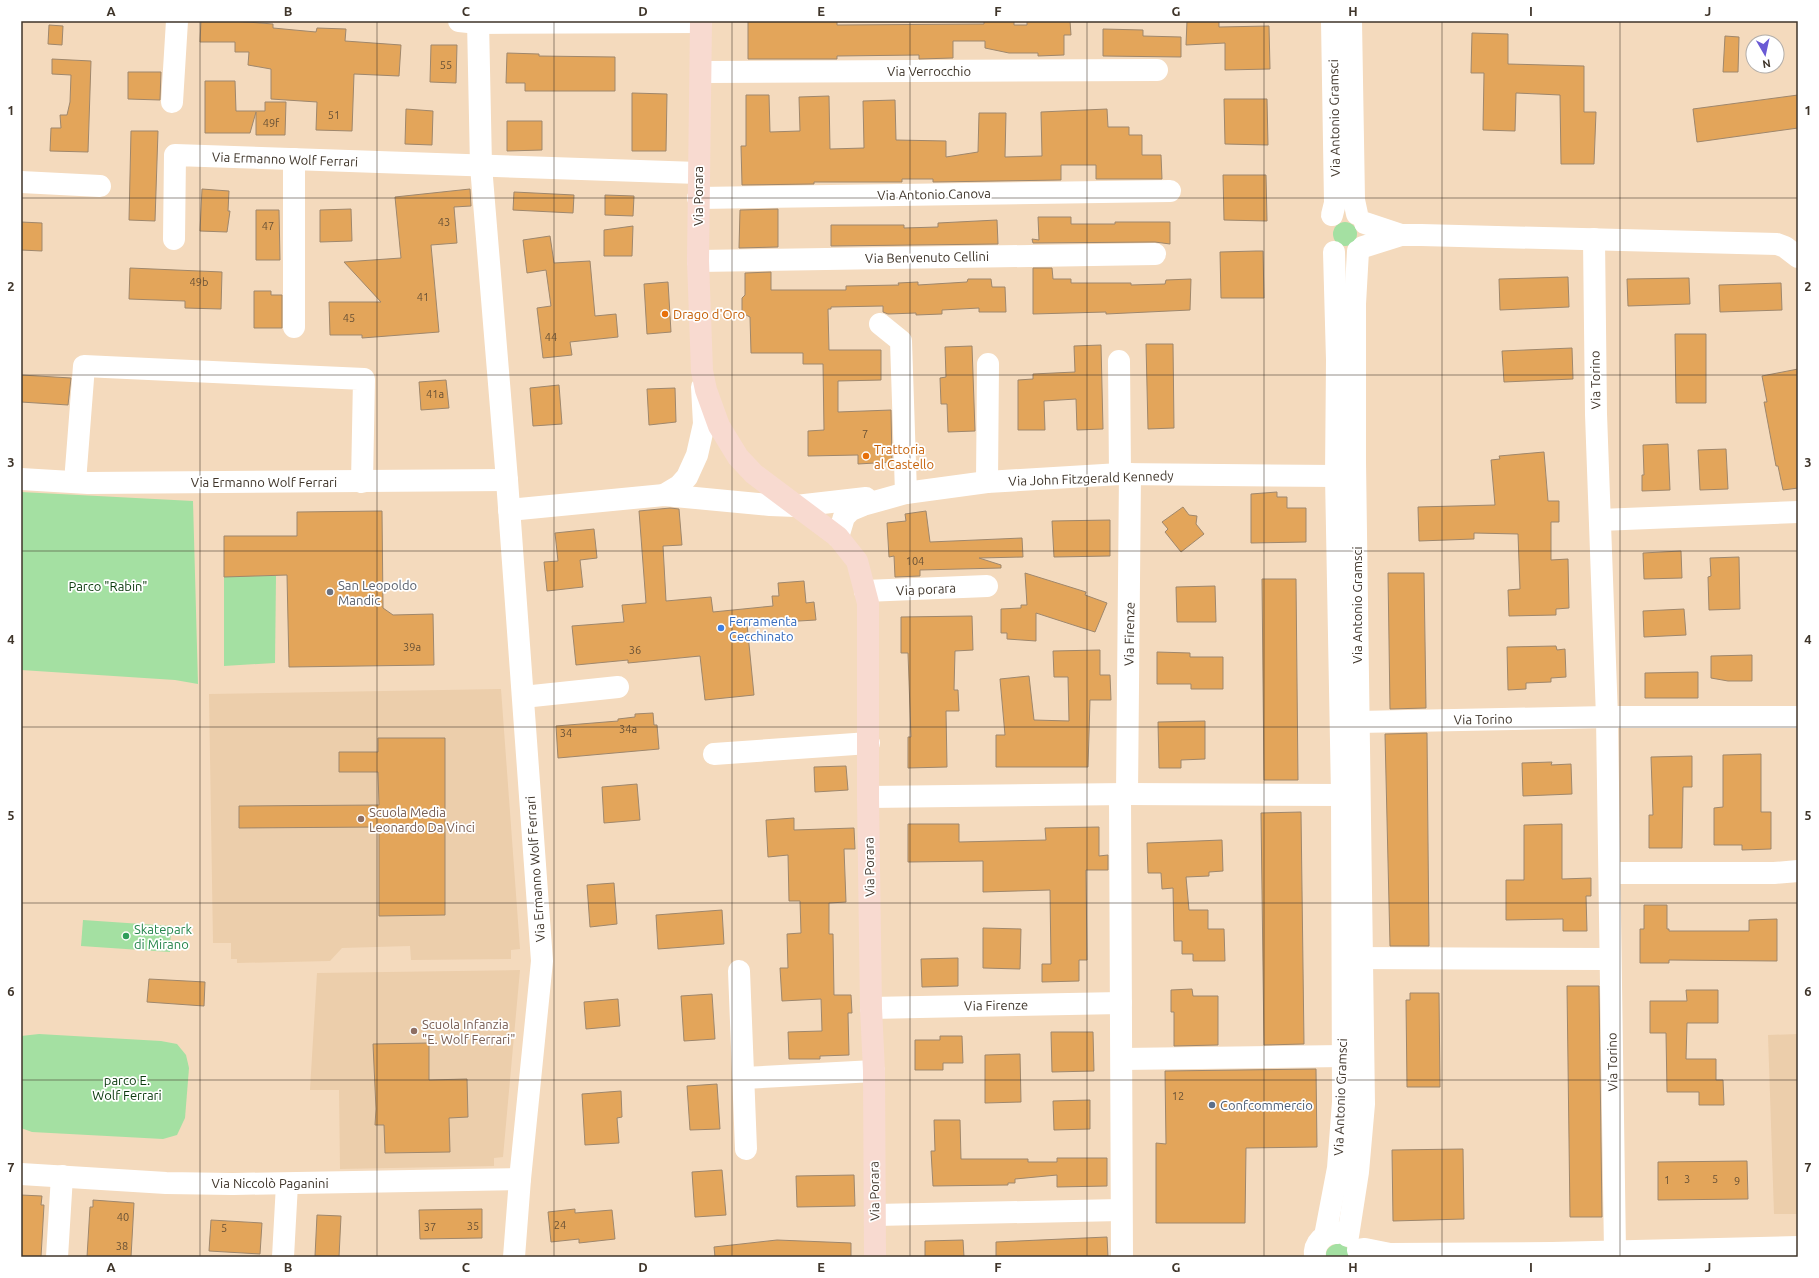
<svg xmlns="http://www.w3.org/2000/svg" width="1819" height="1278" viewBox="0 0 1819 1278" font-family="Ubuntu,sans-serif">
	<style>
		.built { fill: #ecceab }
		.green { fill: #a4e0a2 }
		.building { fill: #e3a55a; stroke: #9f876c }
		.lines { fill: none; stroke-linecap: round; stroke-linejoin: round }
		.street { stroke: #fff; stroke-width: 22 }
		.secondary { stroke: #f8dad0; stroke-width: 22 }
		.grid { fill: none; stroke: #3f352a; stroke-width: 1; stroke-opacity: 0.55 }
		.food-dot { fill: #e8710a; stroke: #fff; stroke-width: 1.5 }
		.worship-dot { fill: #6b7280; stroke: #fff; stroke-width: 1.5 }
		.shop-dot { fill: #3f7fe0; stroke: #fff; stroke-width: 1.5 }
		.education-dot { fill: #8d6e63; stroke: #fff; stroke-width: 1.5 }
		.leisure-dot { fill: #2e9e5b; stroke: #fff; stroke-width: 1.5 }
		.service-dot { fill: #5c6f8a; stroke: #fff; stroke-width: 1.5 }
		.labels { text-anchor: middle; stroke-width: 3.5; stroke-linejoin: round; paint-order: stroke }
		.number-label { font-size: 11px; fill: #685136 }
		.street-label { font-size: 13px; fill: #3f352a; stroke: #fff }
		.food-label { font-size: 13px; fill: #c56008; stroke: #fff; text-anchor: start }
		.worship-label { font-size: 13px; fill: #5b616d; stroke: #fff; text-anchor: start }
		.park-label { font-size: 13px; fill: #0b3a0d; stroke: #fff }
		.shop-label { font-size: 13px; fill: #366cbe; stroke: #fff; text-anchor: start }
		.education-label { font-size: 13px; fill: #785e54; stroke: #fff; text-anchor: start }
		.leisure-label { font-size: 13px; fill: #27864d; stroke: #fff; text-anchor: start }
		.service-label { font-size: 13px; fill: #4e5e75; stroke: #fff; text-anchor: start }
		.neatline { fill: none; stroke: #3f352a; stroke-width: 1.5 }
		.grid-label { font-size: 13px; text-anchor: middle; font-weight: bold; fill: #3f352a }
	</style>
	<rect width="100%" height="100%" fill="#f4dabd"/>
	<g class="built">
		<path d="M501,689L520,949L511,950V959L411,960L410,946L342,948L330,961L237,963V959H231V943H213L209,694Z"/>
		<path d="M520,970L503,1157L494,1158V1166L340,1169L339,1090H310L317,973Z"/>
		<path d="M1798,1034V1214H1774L1768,1035Z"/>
	</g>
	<g class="green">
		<circle cx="1345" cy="234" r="12"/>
		<path d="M21,492L193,501L198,684L175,680L21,670Z"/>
		<path d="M224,575L276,576L275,663L224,666Z"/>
		<path d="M83,920L171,926L170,952L81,946Z"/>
		<path d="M39,1034L161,1041L177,1044L186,1055L189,1068L185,1118L177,1135L163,1139L32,1132L21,1128V1036Z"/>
		<path d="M1339,1243L1348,1248L1349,1257H1326C1325,1248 1331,1245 1339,1243Z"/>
	</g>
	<g class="building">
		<path d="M201,21H234L273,24V28L316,32L317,28L346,29L345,41L401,45L399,76L354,74L352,131L316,130L317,102L271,99V69L248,65L249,52H235V42H200Z"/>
		<path d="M748,21H837V25L984,24V21H1014V25H1027V21H1070L1071,35H1064V55L1038,56V53H1009L985,48V41H953V58L919,59V55L837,56V59H748Z"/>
		<path d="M1187,21H1219V27L1269,26L1270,69L1225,70V43L1186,45Z"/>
		<path d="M49,25L63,26L62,45L48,44Z"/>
		<path d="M1103,29L1143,30V36L1181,37V57L1103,56Z"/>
		<path d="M1472,33L1508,34V64L1584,66V112H1596L1594,164H1561L1560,95L1516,93L1515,131L1483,130L1484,73H1471Z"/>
		<path d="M1725,36L1739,37L1738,72H1723Z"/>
		<path d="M431,45H457L456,83L430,82Z"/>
		<path d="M507,53L539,54V56L615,57V91H525V83H506Z"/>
		<path d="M52,59L91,61L88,152L50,151L51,128H61L60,115H67L70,102L71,75L52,74Z"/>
		<path d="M128,72H161L160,100L128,99Z"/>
		<path d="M205,81H235L236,111H265V102H286L285,135H256V112L250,133H205Z"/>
		<path d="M632,93L667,94L666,151H632Z"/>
		<path d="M746,95H769L770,132L800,131L799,97L829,96L830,149L864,148L863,101L895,100L896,140L946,141V157L978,152L979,113H1006L1005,157L1042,156L1041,112L1107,109L1108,127H1129V135H1142V155H1161L1162,179H1096V165H1061V180L933,182V179H902V182H814V184L742,185L741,146H746Z"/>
		<path d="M1798,95V128L1697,142L1693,109Z"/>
		<path d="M1224,99H1267L1268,145L1225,144Z"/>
		<path d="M406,109L433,111L432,145L405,144Z"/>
		<path d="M507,121H542V150L507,151Z"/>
		<path d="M131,131H158L155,221L129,220Z"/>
		<path d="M1223,175H1266L1267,221L1224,220Z"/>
		<path d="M202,189L229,191L228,211H230L227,232L200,231Z"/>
		<path d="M470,189L471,206L454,207L457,243L431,245L439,332L362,338V335H330L329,302H381L344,262L401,258L395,197Z"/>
		<path d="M514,192L574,195L573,213L513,210Z"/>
		<path d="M605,195L634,196L633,216L605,215Z"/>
		<path d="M351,209L352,241L320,242V210Z"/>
		<path d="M778,209V247L739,248L740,210Z"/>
		<path d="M256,210H279L280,260H256Z"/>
		<path d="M1038,217H1071V224H1115V222H1170V244L1155,242L1033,243L1032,239L1039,240Z"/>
		<path d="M997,220L998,244L831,246V225H904V228L938,227V223Z"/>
		<path d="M21,222L42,223V251L21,250Z"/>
		<path d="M633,226L632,256H604V230Z"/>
		<path d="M550,236L554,263L590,261L595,316L616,314L618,337L570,342L572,355L543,358L537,308L551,306L546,270L527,273L523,240Z"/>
		<path d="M1256,251H1263L1264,298H1221L1220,252Z"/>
		<path d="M130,268L222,272L221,309L185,308V301L129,299Z"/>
		<path d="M1033,268H1052L1053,279H1071V283H1131V285L1165,284L1166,280L1191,279L1190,310L1106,314V312L1033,314Z"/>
		<path d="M771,272V290H846V286L899,285L898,283L918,282V285L967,282L968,279H991L992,287H1005L1006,312H979V308L942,310V314L916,315V313L888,314L883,312V306L831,307V309H828L829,350H881V380L838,381V412L891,410L892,462L858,464V455L808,456V431L824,430L823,364H803V353H751L750,317L742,313V298L745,295V273Z"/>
		<path d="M1568,277L1569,307L1500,310L1499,279Z"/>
		<path d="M1689,278L1690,304L1628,306L1627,279Z"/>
		<path d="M668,282L671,332L647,334L644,284Z"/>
		<path d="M1781,283L1782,310L1720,312L1719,285Z"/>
		<path d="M254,291H271V295H282V328H254Z"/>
		<path d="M1675,334H1706V403H1676Z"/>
		<path d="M1146,344H1173L1174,428L1148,429Z"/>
		<path d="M1101,345L1103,429L1077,430L1076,399L1044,401L1045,430H1018V380L1033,379V374L1075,372L1074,346Z"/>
		<path d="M972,346L975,431L948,432L947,404H941L940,378L946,377L945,347Z"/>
		<path d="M1572,348L1573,379L1504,382L1502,351Z"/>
		<path d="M1798,369V488L1783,490L1778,466H1776L1764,402H1767L1762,376Z"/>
		<path d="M21,375L71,378L68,405L21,402Z"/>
		<path d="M446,380L449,408L421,410L419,382Z"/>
		<path d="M559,385L562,424L533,426L530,388Z"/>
		<path d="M675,388L676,422L649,425L647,389Z"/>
		<path d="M1668,444L1670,490L1642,491V475H1644L1643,445Z"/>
		<path d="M1726,449L1728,489L1700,490L1698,450Z"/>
		<path d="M1544,452L1548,501H1559V522H1551V560L1568,559L1569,608L1556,609V615L1509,616L1508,590L1520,589L1518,534L1474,533V539L1419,541L1418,507L1495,505L1491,460L1500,459L1499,456Z"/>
		<path d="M1277,492V497H1287V508H1306V542L1251,543V494Z"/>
		<path d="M1183,507L1189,515L1197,516L1196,524L1204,534L1181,552L1165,532L1168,529L1162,522Z"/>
		<path d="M670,508L679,509L682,545L663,546L666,601L711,597L713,612L773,606L772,596H779L778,583L804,581L806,603L814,602L816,620L747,624L754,695L705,700L700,656L628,663V660L576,665L572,626L624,622L622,605L646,603L639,511Z"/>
		<path d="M382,511L383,608L393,615L433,614L434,665L289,667L287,575L224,577V536H297V512Z"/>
		<path d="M926,511L930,542L1022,538L1023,557L979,558L1001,565V568L920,570V576L895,577L894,556L889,557L887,523L906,521L905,514Z"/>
		<path d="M1110,520V556L1054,557L1052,521Z"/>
		<path d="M594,529L597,558L580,560L583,587L547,591L544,562L558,561L555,533Z"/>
		<path d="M1681,551L1682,578L1644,579L1643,553Z"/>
		<path d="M1739,557L1740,609L1709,610L1708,577L1711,576L1710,558Z"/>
		<path d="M1025,573L1086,592L1085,595L1107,603L1095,632L1036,613V641L1007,639V633H1001V609L1021,608V605H1027Z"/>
		<path d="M1388,573H1424L1426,708L1390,709Z"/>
		<path d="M1262,579H1296L1298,780H1264Z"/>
		<path d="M1215,586L1216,622H1177L1176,587Z"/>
		<path d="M1684,609L1686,635L1644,637L1643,611Z"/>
		<path d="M972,616L973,650L955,651L954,690H958L959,711H946L947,767L908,768V737H911L908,653H901V617Z"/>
		<path d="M1556,646L1557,650L1565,649L1566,677L1551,678V682L1526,683V689L1508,690L1507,647Z"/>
		<path d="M1100,650V675H1110L1111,700H1090L1088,767H996V735H1005L1000,679L1029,676L1034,720L1069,721L1068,677H1054L1053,651Z"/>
		<path d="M1157,652L1190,653V657H1223V689H1191V684H1157Z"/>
		<path d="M1752,655V681H1728L1711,678V656Z"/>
		<path d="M1698,672V698H1645V673Z"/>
		<path d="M653,713L654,725H657L659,749L558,758L556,726L618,721V719L635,717V714Z"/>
		<path d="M1205,721V759L1181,760V768H1159L1158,722Z"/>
		<path d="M1427,733L1429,946H1390L1385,734Z"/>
		<path d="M378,738H445V915L379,916V827L239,828V806L379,805L378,772H339V752H378Z"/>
		<path d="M1761,754V812H1771V849L1742,850V845H1714V808L1723,807V755Z"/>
		<path d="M1692,756V787H1683L1682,848H1649V815H1653L1651,757Z"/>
		<path d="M1552,762L1551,765L1571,764L1572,794L1523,796L1522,763Z"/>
		<path d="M846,766L848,790L815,792L814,767Z"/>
		<path d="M637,784L640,820L604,823L602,787Z"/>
		<path d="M1301,812L1304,1044L1264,1045L1261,813Z"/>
		<path d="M794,818V830L854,828L855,849H844L846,902L829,903V934H833L834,995H851L852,1013H848L849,1055L820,1056V1059H789L788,1032L822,1031L821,999L782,1001L780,968H788L787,934L801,933L800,901H789L788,855L768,857L766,820Z"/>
		<path d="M908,824H959V842L1046,840L1045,828L1099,827V856L1108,855V870H1086L1087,960H1079V981L1042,982V964H1051L1050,890L983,892V861L908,862Z"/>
		<path d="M1562,824V879L1591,878V896H1586L1587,931H1563V919L1506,920V880H1524V825Z"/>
		<path d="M1222,840L1223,871L1209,872V876L1186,877L1189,910H1208V929H1224L1225,961H1193V954H1182V941H1174L1173,888L1162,889L1161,873H1148L1147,843Z"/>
		<path d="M614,883L617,924L590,927L587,885Z"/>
		<path d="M1644,905H1667V929H1669V931H1749V920L1777,919V961L1669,960V963H1640V929H1644Z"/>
		<path d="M722,910L724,944L658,949L656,915Z"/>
		<path d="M983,928L1021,929L1020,969L983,968Z"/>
		<path d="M958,958V986L922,987L921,959Z"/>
		<path d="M149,979L205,982L204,1006L147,1002Z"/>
		<path d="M1567,986H1599L1602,1217H1570Z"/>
		<path d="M1192,989L1193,996H1218V1045L1174,1046V1012H1171V990Z"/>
		<path d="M1686,990H1718V1023H1687L1686,1059H1716V1080H1723L1724,1105H1699V1092H1667L1666,1033H1650V1001H1687Z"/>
		<path d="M1410,993H1439L1440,1087H1407L1406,1000H1410Z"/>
		<path d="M712,994L715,1039L684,1041L681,996Z"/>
		<path d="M618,999L620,1026L586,1029L584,1002Z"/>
		<path d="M1051,1032H1093L1094,1071L1052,1072Z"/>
		<path d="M940,1036H962L963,1063H943V1070H915V1040H940Z"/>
		<path d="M429,1043V1080L467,1079L468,1117L449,1118L450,1152L385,1153L384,1125H375L376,1109L373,1044Z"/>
		<path d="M1020,1054L1021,1102L985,1103V1055Z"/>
		<path d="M1316,1069L1317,1147L1246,1148L1245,1223H1156V1143L1166,1144L1165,1071Z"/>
		<path d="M717,1084L720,1129L690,1130L687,1086Z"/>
		<path d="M621,1091L622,1117L617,1118L619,1143L585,1145L582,1094Z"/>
		<path d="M1090,1100V1129L1054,1130L1053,1101Z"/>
		<path d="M934,1120H960L961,1159H1028V1162H1057V1158H1107V1186L1057,1187V1175L1015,1179V1183H1008V1185L933,1186L931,1151H935Z"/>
		<path d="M1463,1149L1464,1219L1393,1221L1392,1150Z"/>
		<path d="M1747,1161L1748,1199L1658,1200V1162Z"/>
		<path d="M722,1170L726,1215L695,1217L692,1172Z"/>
		<path d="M854,1175L855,1206L797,1207L796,1176Z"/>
		<path d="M21,1195L42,1196L41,1205H44L41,1257H21Z"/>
		<path d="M93,1200L134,1203L131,1257H87L90,1207H93Z"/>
		<path d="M482,1209V1238L420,1239L419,1210Z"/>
		<path d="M575,1209V1213L612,1210L615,1239L579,1243V1239L551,1242L548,1212Z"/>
		<path d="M317,1215L341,1216L339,1257L315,1256Z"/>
		<path d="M211,1220L262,1223L260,1254L209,1251Z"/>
		<path d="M1107,1237L1108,1257H996V1242Z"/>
		<path d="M777,1240L851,1243V1257H715L714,1247Z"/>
		<path d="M963,1240L964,1257H925V1241Z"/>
	</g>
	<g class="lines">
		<g class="street">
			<path d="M459,21L478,23L701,22"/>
			<path d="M478,21L481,166L507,480L542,961L520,1179L514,1257"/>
			<path d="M1351,21L1354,200L1357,214"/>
			<path d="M701,72L1157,70"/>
			<path d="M172,102L177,21"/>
			<path d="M21,182L100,186"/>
			<path d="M698,198L1170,191"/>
			<path d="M1332,215L1335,203L1332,21"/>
			<path d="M1365,223L1401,235"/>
			<path d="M174,239L175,155L698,173"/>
			<path d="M1594,239L1596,414L1607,717L1615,1251"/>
			<path d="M1363,247L1401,235H1421L1777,244L1785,247L1798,257"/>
			<path d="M698,261L1155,254"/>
			<path d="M880,324L901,341L906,493"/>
			<path d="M294,327V159"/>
			<path d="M1119,361L1120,474"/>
			<path d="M21,479L88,483L507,480"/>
			<path d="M75,482L84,366L364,379L362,482"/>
			<path d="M987,482L988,364"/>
			<path d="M664,495L679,486L687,477L697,455L704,424L702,387"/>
			<path d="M509,510L664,495L770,505L796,506L866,498"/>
			<path d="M1600,520L1798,512"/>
			<path d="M838,537L844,517L851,510L863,505L906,493L987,482L1120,474L1336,476"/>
			<path d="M865,591L987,586"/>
			<path d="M523,697L618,687"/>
			<path d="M1358,722L1607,717H1798"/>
			<path d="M714,754L869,743"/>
			<path d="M1127,794L1130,474"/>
			<path d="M1120,795L1122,1257"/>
			<path d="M868,797L1127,794L1342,795"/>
			<path d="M1610,873H1774L1798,871"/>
			<path d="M1347,958L1610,959"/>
			<path d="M739,971L746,1149"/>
			<path d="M871,1008L1121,1003"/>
			<path d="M1122,1059L1343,1056"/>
			<path d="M744,1078L874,1071"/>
			<path d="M21,1174L166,1183L233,1184L520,1179"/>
			<path d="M875,1215L1121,1210"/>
			<path d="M1325,1236L1338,1168L1343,1102L1342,795L1336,476L1337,360L1334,252"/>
			<path d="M1348,1236L1358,1172L1364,1104L1355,462V304L1358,251"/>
			<path d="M1358,1250L1365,1249L1390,1254L1552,1253L1798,1247"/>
			<path d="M57,1257L62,1176"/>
			<path d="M283,1257L287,1184"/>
			<path d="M1315,1257C1313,1243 1325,1232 1338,1233"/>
		</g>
		<path class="secondary" d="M701,21L698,261L702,371L706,390L719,426L738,457L754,474L838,537L857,561L868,603V797L871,1008L874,1071L875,1257"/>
	</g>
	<path class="grid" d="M200,21V1257M377,21V1257M554,21V1257M732,21V1257M910,21V1257M1087,21V1257M1264,21V1257M1442,21V1257M1620,21V1257M21,198H1798M21,375H1798M21,551H1798M21,727H1798M21,903H1798M21,1080H1798"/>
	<g class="food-dot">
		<circle cx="665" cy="314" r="4"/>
		<circle cx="866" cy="456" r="4"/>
	</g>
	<circle class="worship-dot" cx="330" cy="592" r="4"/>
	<circle class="shop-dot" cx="721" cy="628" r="4"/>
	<g class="education-dot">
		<circle cx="361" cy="819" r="4"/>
		<circle cx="414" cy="1031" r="4"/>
	</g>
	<circle class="leisure-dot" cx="126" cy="936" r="4"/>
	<circle class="service-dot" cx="1212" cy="1105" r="4"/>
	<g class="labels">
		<g class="number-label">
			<text x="446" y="69">55</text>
			<text x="334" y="119">51</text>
			<text x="271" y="127">49f</text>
			<text x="444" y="226">43</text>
			<text x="268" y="230">47</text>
			<text x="199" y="286">49b</text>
			<text x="423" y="301">41</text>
			<text x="349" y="322">45</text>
			<text x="551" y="341">44</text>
			<text x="435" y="398">41a</text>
			<text x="865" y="438">7</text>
			<text x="915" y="565">104</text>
			<text x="412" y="651">39a</text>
			<text x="635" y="654">36</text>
			<text x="628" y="733">34a</text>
			<text x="566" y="737">34</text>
			<text x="1178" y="1100">12</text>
			<text x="1687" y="1183">3</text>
			<text x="1715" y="1183">5</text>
			<text x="1667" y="1184">1</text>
			<text x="1737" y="1185">9</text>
			<text x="123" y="1221">40</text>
			<text x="560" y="1229">24</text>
			<text x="473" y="1230">35</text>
			<text x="430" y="1231">37</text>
			<text x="224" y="1232">5</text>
			<text x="122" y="1250">38</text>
		</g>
		<g class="street-label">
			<text x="929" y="76">Via Verrocchio</text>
			<text transform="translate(1334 118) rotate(-91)" y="5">Via Antonio Gramsci</text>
			<text transform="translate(285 159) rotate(2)" y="5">Via Ermanno Wolf Ferrari</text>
			<text transform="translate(934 194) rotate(-1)" y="5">Via Antonio Canova</text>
			<text transform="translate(698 196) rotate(-90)" y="5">Via Porara</text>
			<text transform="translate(927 257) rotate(-1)" y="5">Via Benvenuto Cellini</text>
			<text transform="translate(1595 380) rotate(-91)" y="5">Via Torino</text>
			<text transform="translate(1091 478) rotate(-2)" y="5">Via John Fitzgerald Kennedy</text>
			<text x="264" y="487">Via Ermanno Wolf Ferrari</text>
			<text transform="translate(926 589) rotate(-3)" y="5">Via porara</text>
			<text transform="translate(1357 605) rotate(-90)" y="5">Via Antonio Gramsci</text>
			<text transform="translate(1129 634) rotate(-89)" y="5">Via Firenze</text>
			<text transform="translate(1483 719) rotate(-1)" y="5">Via Torino</text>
			<text transform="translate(869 867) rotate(-91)" y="5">Via Porara</text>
			<text transform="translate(535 869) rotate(-94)" y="5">Via Ermanno Wolf Ferrari</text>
			<text transform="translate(996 1005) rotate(-1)" y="5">Via Firenze</text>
			<text transform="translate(1612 1062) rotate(-91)" y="5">Via Torino</text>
			<text transform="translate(1340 1097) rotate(-88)" y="5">Via Antonio Gramsci</text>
			<text x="270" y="1188">Via Niccolò Paganini</text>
			<text transform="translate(874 1191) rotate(-91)" y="5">Via Porara</text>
		</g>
		<g class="food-label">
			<text x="673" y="319">Drago d'Oro</text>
			<text x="874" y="454">Trattoria<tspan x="874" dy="15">al Castello</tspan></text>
		</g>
		<g class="worship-label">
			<text x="338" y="590">San Leopoldo<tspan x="338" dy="15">Mandic</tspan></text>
		</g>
		<g class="park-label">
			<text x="108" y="591">Parco "Rabin"</text>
			<text x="127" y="1085">parco E.<tspan x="127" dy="15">Wolf Ferrari</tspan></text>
		</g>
		<g class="shop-label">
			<text x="729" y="626">Ferramenta<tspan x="729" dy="15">Cecchinato</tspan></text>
		</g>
		<g class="education-label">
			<text x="369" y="817">Scuola Media<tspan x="369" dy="15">Leonardo Da Vinci</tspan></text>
			<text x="422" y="1029">Scuola Infanzia<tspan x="422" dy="15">"E. Wolf Ferrari"</tspan></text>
		</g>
		<g class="leisure-label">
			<text x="134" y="934">Skatepark<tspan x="134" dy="15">di Mirano</tspan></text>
		</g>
		<g class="service-label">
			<text x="1220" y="1110">Confcommercio</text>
		</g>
	</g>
	<rect width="1819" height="1278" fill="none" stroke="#ffffff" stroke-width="44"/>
	<g transform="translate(1765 54) rotate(171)"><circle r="19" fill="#ffffff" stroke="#b2aeaa"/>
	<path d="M0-3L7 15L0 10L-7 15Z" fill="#6a5ad4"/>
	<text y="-6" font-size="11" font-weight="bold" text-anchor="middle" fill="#3f352a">N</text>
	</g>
	<rect x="22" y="22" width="1775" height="1234" class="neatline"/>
	<g class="grid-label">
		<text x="111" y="16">A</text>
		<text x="288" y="16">B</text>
		<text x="466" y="16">C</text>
		<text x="643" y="16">D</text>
		<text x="821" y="16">E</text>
		<text x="998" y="16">F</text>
		<text x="1176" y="16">G</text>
		<text x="1353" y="16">H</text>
		<text x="1531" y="16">I</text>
		<text x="1708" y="16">J</text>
		<text x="11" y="115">1</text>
		<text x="1808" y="115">1</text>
		<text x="11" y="291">2</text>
		<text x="1808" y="291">2</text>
		<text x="11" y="467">3</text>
		<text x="1808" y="467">3</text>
		<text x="11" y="644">4</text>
		<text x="1808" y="644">4</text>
		<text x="11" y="820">5</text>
		<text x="1808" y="820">5</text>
		<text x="11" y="996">6</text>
		<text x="1808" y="996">6</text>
		<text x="11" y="1172">7</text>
		<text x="1808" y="1172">7</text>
		<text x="111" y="1272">A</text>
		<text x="288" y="1272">B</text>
		<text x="466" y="1272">C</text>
		<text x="643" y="1272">D</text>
		<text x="821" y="1272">E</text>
		<text x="998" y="1272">F</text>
		<text x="1176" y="1272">G</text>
		<text x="1353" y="1272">H</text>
		<text x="1531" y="1272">I</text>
		<text x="1708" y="1272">J</text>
	</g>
</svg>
